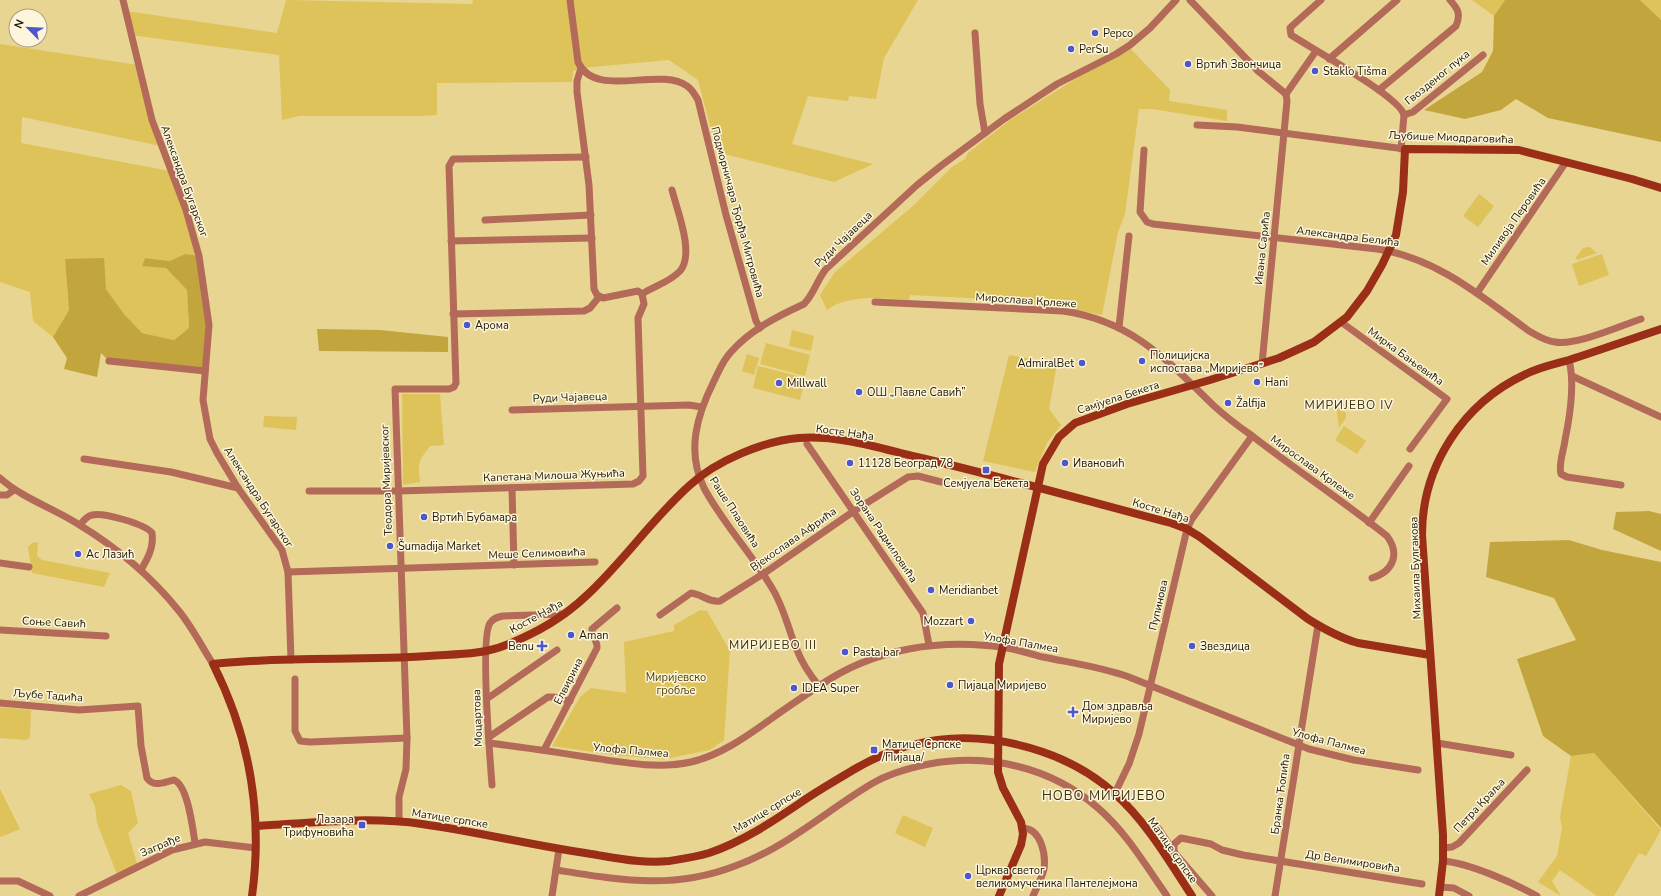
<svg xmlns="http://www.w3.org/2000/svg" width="1661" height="896" viewBox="0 0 1661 896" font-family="'Nunito Sans',sans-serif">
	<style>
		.green { fill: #dec25a }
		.forest { fill: #c2a63d }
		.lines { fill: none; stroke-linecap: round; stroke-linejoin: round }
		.street { stroke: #b36a59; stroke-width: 7 }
		.secondary { stroke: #9a2e16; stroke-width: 8 }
		.poi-dot { fill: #4c57cc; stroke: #fef6dc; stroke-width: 1.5 }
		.labels { text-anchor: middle; stroke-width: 3; stroke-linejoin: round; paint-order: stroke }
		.poi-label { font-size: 11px; fill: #1e1700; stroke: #fef6dc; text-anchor: start }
		.street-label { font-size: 11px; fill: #1e1700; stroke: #fef6dc }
		.park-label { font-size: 11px; fill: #4d3f02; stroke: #fef6dc }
		.neighbourhood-label { font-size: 12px; letter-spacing: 1px; fill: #3b310e; stroke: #fef6dc }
		.quarter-label { font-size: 13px; letter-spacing: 1px; fill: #3b310e; stroke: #fef6dc }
	</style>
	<rect width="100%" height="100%" fill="#e8d592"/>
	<g class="green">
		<path d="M286,0L472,4L473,0H918L884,58L876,99L849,96L848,101L808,96L792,144L873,164L834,182L717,152L698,80L669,60L581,68L573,71L572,82L437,83V115L419,116H299L282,120L279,55L131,35L126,11L277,33Z"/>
		<path d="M1472,0H1505L1494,16Z"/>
		<path d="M1640,0H1661V20Z"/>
		<path d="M0,44L138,65L161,146L22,117L21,143L170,171L199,256L185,254L170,261L145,258L142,265L166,268L187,290L189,328L174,340L142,333L124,314L106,289L65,259L69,310L53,337L33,321L30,292L0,282Z"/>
		<path d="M1128,46L1170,90L1169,101L1227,110V121L1152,109H1139L1125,214L1118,232L1102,315C1070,308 1041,305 1009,304V300L910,295L909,300C883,298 848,294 827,310L820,295L835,272L914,205L952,167L965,159L968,153L1010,120Z"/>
		<path d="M1479,194L1494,206L1478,227L1463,216Z"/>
		<path d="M1590,247L1597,253L1577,260L1576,257L1583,248Z"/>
		<path d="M1602,254L1609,275L1579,286L1572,264Z"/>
		<path d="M792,330L814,336L811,351L789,346Z"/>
		<path d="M766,343L810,355L805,376L760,364Z"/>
		<path d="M747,354L759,358L754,375L742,371Z"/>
		<path d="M1009,355L1057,364L1049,409L1061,425L1047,443L1035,472L983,461Z"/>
		<path d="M758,366L805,378L800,400L753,388Z"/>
		<path d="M402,394H440L444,445L430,446C418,462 418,462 420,482L403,485Z"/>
		<path d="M1336,406L1346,413V418L1339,428Z"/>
		<path d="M264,416L297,417L296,430L263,427Z"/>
		<path d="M1344,426L1366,441L1357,454L1335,440Z"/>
		<path d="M38,542L37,556L42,560L110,573L104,587L32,573L28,547L32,543Z"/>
		<path d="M700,610L707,611L730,651L724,740L710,750L665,759L621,756L552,746L580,697L591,688L626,693L624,642L674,631V625Z"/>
		<path d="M0,707L31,710L30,737L27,740L0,738Z"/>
		<path d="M1594,753L1661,830L1646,856L1639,853L1614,896H1597L1560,870L1552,881L1561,896L1538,882L1557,856L1562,828L1560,817L1571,756Z"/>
		<path d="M121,785L131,791L138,823L128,833L138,867L118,877L97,823L95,806L89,794Z"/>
		<path d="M0,789L20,829L1,837L0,836Z"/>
		<path d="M903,815L933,828L925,847L895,833Z"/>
	</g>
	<g class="forest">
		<path d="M1505,0H1640L1661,20V142L1548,118L1516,99L1501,110L1465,119L1424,110L1482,72L1493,51L1494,16Z"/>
		<path d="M185,254L199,256L209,318L205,371L109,361L101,353L97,377L64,369L67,358L53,337L69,310L65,259L104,258L106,289L124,314L142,333L174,340L189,328L187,290L166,268L142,266L145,258L170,261Z"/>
		<path d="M317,329L380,330L448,337V352L319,351Z"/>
		<path d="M1649,511L1661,514V551L1613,529L1616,512Z"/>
		<path d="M1569,540L1602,550L1661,562V828L1594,753L1571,756L1543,736L1517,659L1576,640L1554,598L1486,577L1490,542Z"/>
	</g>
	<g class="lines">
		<g class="street">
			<path d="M123,0L152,120L186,210L199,256L209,325L203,400L210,439L217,453L238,488L282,550L288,572L291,660"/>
			<path d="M570,0L578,62C595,100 659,66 687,86C692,89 695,95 698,100L726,215L756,321L760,328"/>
			<path d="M1190,0L1258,71L1286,94"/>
			<path d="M1321,0L1293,25L1290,28L1291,35C1311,48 1400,97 1404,115L1401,149"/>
			<path d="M975,33L980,104L985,133"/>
			<path d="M1329,59L1397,0"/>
			<path d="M1379,90L1456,26C1461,14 1458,9 1450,0"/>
			<path d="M1286,94L1316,51"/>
			<path d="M1404,115L1413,112L1483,55"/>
			<path d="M1197,125L1237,127L1405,149"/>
			<path d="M1144,150L1140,212L1147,222L1153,224L1377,249C1437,258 1482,297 1529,331C1538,336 1545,341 1555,342C1576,346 1620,326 1641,319"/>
			<path d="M485,220L591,215"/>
			<path d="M451,241L592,238"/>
			<path d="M1477,293L1566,162"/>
			<path d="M642,294C654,286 670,282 680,271C695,254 677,210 672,190"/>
			<path d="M875,302L1063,311C1132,321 1166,359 1213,405C1225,416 1238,426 1251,435C1296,470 1343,501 1387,536C1401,555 1392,572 1372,578"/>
			<path d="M453,314L584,311L590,308L599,297"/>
			<path d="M1341,322L1447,399L1410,449"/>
			<path d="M1119,327L1129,236"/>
			<path d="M1569,360C1575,383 1570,416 1565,440C1564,450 1558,464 1561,474L1567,477L1621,485"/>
			<path d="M109,361L205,371"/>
			<path d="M1262,364L1287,101L1286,94"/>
			<path d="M1572,376L1661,417"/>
			<path d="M512,410L689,405L702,407"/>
			<path d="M807,444L923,613L929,645"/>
			<path d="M84,459L171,472L238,488"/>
			<path d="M0,478C22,498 53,508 78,524C116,547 151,576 179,611C192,627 202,647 213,664"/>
			<path d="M512,488L514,565"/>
			<path d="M309,491H398L633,484L639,481L643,476L638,318L644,304L642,294L638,291L603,298L597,295L594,289L589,185L577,92V81L581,68"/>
			<path d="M0,495H7L14,490"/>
			<path d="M1369,523L1409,466"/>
			<path d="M80,525C83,521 87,516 92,515C103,512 145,524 152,533C154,547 148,558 141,570"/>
			<path d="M0,563L29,567"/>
			<path d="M288,572L595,562"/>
			<path d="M660,615L691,593C702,594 709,603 720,601L763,574L854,511L908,477L918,476L941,482"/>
			<path d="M0,630L106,636"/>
			<path d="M295,679V731L300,741L310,742L407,738"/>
			<path d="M819,686C810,675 802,663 797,650C788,629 784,607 772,588C752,554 722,522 704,488C686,451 697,415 714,381C719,371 723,360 731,352C750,330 778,316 804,304C814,294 817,280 826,269L917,185L942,165L1004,119L1057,84L1116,54L1130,45L1150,28L1176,0"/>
			<path d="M488,698L557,650"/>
			<path d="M0,703L79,710L138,706L141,746L147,778C154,788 164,782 174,780C188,785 193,830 195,843"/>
			<path d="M489,737L548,697H553L570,701"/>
			<path d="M489,743C520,747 550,751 580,756C616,761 655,770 691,762C721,755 747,736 771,719C787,707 803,697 819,686C874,648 941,638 1007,648C1019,650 1031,654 1043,657C1072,663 1101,667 1129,677L1309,749L1354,760L1418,770"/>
			<path d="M1437,743L1511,755"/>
			<path d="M544,750L597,648C598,641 591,636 592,629L617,608"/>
			<path d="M492,785C490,759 480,638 490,623C493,618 498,617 503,616L565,614"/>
			<path d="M1115,793L1129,764L1139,734L1187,529L1192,519L1252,436"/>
			<path d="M399,821V797L406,769L407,738L395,389H449L454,387L456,383L449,166L453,159H459L586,157"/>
			<path d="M1023,828C1041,829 1046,854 1044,869C1042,878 1037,887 1033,896"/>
			<path d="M1158,828L1174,852L1212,896"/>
			<path d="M1443,848L1452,847L1459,843L1527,770"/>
			<path d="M1174,852V844L1181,838L1211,844L1222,850L1243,855L1422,884"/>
			<path d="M1443,861C1469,863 1514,883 1537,896"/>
			<path d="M556,870C620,880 673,890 735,866C786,848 827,810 873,783C890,773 909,768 929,764C989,753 1051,767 1098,808C1126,832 1146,866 1167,896"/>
			<path d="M0,881H18L50,896"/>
			<path d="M1441,887L1454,888L1469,896"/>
			<path d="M79,896L172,850L205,842L256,848"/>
			<path d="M552,896L559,849"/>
			<path d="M1275,896L1318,625"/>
		</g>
		<g class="secondary">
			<path d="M257,826C311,823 368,816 422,824C479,832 535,846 591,854C616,858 643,864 669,861C682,859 696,857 709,853C742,842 772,822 800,803C817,791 835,781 853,770C914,734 976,729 1043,752C1069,761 1093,774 1114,793C1146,821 1169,861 1192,896"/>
			<path d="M252,896C263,815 250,737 213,664C285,656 357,661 428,656C454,654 482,655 506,645C534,634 564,617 586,596C623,562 652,519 690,485C716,461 763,441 799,438C839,435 879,448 917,457C1003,477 1087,501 1171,523L1187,529L1200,537L1308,619C1324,629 1340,638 1358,643L1430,655"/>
			<path d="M999,896L1021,845L1023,834L1021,822L1003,788L998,772L999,664L1043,464L1059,437L1075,423L1127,404L1210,380L1279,358L1314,342L1347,317L1367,291L1382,265L1396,235L1403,192L1405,149L1519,150L1632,179L1661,188"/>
			<path d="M1439,896L1443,861V835L1422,535C1422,466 1463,403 1526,374C1540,367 1555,364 1569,360C1600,350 1631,339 1661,329"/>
		</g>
	</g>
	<g class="poi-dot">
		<circle cx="1095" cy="33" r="4"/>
		<circle cx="1071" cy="49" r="4"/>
		<circle cx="1188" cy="64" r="4"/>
		<circle cx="1315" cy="71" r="4"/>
		<circle cx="467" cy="325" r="4"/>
		<circle cx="1142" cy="361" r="4"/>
		<circle cx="1082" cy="363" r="4"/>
		<circle cx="1257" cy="382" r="4"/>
		<circle cx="779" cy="383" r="4"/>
		<circle cx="859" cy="392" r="4"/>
		<circle cx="1228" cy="403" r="4"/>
		<circle cx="850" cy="463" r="4"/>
		<circle cx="1065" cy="463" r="4"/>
		<rect x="982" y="466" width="8" height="8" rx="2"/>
		<circle cx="424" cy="517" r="4"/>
		<circle cx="390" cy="546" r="4"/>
		<circle cx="78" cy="554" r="4"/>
		<circle cx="931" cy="590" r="4"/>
		<circle cx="971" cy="621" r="4"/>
		<circle cx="571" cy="635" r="4"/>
		<path d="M540 640h4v4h4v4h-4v4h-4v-4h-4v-4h4z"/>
		<circle cx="1192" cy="646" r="4"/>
		<circle cx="845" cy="652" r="4"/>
		<circle cx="950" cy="685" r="4"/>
		<circle cx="794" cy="688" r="4"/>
		<path d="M1071 706h4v4h4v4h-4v4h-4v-4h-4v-4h4z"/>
		<rect x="870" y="746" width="8" height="8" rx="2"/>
		<rect x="358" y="821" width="8" height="8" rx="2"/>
		<circle cx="968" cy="876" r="4"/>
	</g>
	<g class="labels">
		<g class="poi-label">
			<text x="1103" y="37">Pepco</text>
			<text x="1079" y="53">PerSu</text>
			<text x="1196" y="68">Вртић Звончица</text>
			<text x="1323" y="75">Staklo Tišma</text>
			<text x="475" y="329">Арома</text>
			<text x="1150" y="359">Полицијска<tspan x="1150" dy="13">испостава „Миријево”</tspan></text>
			<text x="1074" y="367" text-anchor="end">AdmiralBet</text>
			<text x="1265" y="386">Hani</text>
			<text x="787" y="387">Millwall</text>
			<text x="867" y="396">ОШ „Павле Савић”</text>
			<text x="1236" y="407">Žalfija</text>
			<text x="858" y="467">11128 Београд 78</text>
			<text x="1073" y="467">Ивановић</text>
			<text x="986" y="487" text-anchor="middle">Семјуела Бекета</text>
			<text x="432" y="521">Вртић Бубамара</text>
			<text x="398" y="550">Šumadija Market</text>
			<text x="86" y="558">Ас Лазић</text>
			<text x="939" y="594">Meridianbet</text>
			<text x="963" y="625" text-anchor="end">Mozzart</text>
			<text x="579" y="639">Aman</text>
			<text x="534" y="650" text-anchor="end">Benu</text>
			<text x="1200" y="650">Звездица</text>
			<text x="853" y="656">Pasta bar</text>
			<text x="958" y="689">Пијаца Миријево</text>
			<text x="802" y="692">IDEA Super</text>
			<text x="1082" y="710">Дом здравља<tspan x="1082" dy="13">Миријево</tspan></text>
			<text x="882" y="748">Матице Српске<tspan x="882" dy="13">/Пијаца/</tspan></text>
			<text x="354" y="823" text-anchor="end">Лазара<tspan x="354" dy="13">Трифуновића</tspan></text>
			<text x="976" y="874">Црква светог<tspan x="976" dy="13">великомученика Пантелејмона</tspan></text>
		</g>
		<g class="street-label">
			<text transform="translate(1437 77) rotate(-39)" y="4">Гвозденог пука</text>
			<text transform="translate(1451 137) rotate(2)" y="4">Љубише Миодраговића</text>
			<text transform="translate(185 181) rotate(70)" y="4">Александра Бугарског</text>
			<text transform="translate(738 212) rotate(75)" y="4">Подморничара Ђорђа Митровића</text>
			<text transform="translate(1513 221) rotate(-55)" y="4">Миливоја Перовића</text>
			<text transform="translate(1348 236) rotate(7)" y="4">Александра Белића</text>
			<text transform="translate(843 239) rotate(-44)" y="4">Руди Чајавеца</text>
			<text transform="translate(1262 248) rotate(-84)" y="4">Ивана Сарића</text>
			<text transform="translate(1026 300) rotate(4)" y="4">Мирослава Крлеже</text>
			<text transform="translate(1406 356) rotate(36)" y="4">Мирка Бањевића</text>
			<text transform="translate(570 397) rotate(-2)" y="4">Руди Чајавеца</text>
			<text transform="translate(1118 397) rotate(-18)" y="4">Самјуела Бекета</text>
			<text transform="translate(845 432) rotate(8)" y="4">Косте Нађа</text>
			<text transform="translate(1313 467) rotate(36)" y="4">Мирослава Крлеже</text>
			<text transform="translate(554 475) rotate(-2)" y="4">Капетана Милоша Жуњића</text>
			<text transform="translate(386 480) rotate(-92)" y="4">Теодора Миријевског</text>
			<text transform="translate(259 497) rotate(57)" y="4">Александра Бугарског</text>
			<text transform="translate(1161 510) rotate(17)" y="4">Косте Нађа</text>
			<text transform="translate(735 512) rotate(57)" y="4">Раше Плаовића</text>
			<text transform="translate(884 535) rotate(56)" y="4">Зорана Радмиловића</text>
			<text transform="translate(793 539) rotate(-35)" y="4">Вјекослава Афрића</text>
			<text transform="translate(537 553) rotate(-2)" y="4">Меше Селимовића</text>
			<text transform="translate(1415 568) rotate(-92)" y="4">Михаила Булгакова</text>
			<text transform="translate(1158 605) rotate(-77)" y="4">Пупинова</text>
			<text transform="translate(536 616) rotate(-29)" y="4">Косте Нађа</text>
			<text transform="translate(54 622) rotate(3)" y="4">Соње Савић</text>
			<text transform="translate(1021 642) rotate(10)" y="4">Улофа Палмеа</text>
			<text transform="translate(568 681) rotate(-63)" y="4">Елвирина</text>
			<text transform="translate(48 695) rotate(4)" y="4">Љубе Тадића</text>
			<text transform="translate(477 718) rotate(-92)" y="4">Моцартова</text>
			<text transform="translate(1329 741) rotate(15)" y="4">Улофа Палмеа</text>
			<text transform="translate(631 750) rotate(5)" y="4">Улофа Палмеа</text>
			<text transform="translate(1280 794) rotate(-82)" y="4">Бранка Ћопића</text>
			<text transform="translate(1479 805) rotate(-47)" y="4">Петра Краља</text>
			<text transform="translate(767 810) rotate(-31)" y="4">Матице српске</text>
			<text transform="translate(450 818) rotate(9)" y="4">Матице српске</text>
			<text transform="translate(160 845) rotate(-23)" y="4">Заграђе</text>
			<text transform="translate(1173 850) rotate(55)" y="4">Матице српске</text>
			<text transform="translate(1353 861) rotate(9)" y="4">Др Велимировића</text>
		</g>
		<g class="park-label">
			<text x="676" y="681">Миријевско<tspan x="676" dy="13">гробље</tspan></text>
		</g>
		<g class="neighbourhood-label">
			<text x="1349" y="409">МИРИЈЕВО IV</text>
			<text x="773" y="649">МИРИЈЕВО III</text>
		</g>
		<g class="quarter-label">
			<text x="1104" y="800">НОВО МИРИЈЕВО</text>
		</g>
	</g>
	<g transform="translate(28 28) rotate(294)"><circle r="19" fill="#fef6dc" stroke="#a49d84"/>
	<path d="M0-3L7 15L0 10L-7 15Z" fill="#4c57cc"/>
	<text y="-6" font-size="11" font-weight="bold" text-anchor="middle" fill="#1e1700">N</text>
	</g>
</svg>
